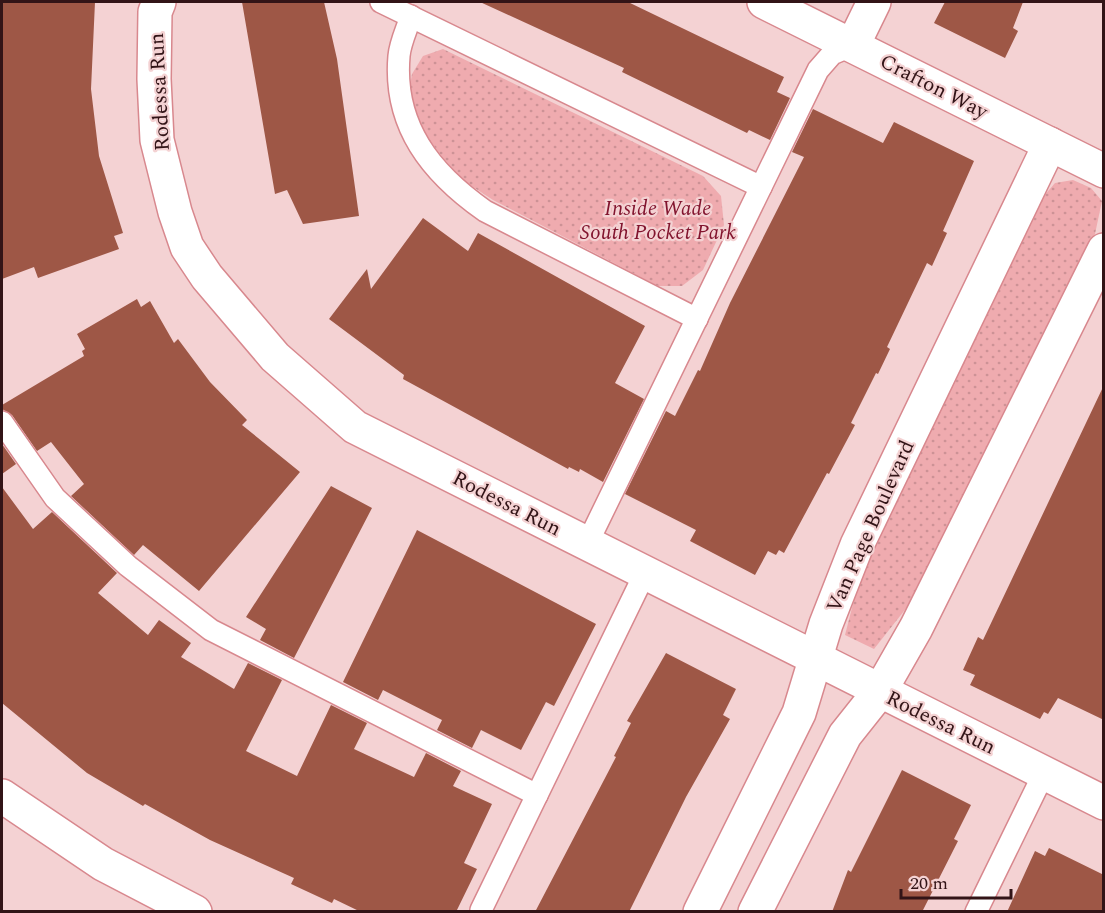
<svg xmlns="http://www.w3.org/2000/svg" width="1105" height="913" viewBox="0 0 1105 913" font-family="Spectral,serif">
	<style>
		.park { fill: url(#park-dots) }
		.building { fill: #9e5746 }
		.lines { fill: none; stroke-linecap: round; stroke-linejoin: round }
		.service-casing { stroke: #d8888e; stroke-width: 24 }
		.minor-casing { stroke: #d8888e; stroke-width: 36 }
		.tertiary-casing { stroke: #d8888e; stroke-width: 36 }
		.service { stroke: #fff; stroke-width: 21 }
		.minor { stroke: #fff; stroke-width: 33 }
		.tertiary { stroke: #fff; stroke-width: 33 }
		.labels { text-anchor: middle; stroke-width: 4.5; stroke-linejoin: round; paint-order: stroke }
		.street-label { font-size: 21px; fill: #321417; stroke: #f4d2d3 }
		.park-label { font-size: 21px; font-style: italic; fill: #82142e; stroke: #f4d2d3 }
	</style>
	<defs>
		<pattern id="park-dots" width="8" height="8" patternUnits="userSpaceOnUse" patternTransform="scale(1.5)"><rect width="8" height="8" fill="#efabaf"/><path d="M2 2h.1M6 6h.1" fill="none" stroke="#cd9296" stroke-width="1.8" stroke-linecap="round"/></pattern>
	</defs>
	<rect width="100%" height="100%" fill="#f4d2d3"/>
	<g class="park">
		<path d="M443,49L703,176L721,196L724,225L703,270L682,286H658L493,200L464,181L444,159L423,132L409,91L412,74L423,56Z"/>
		<path d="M1073,180L1091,188L1102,201L1095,234L919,592L874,649L845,635L863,565L1036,205L1055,183Z"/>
	</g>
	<g class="building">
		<path d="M2,2H95L91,89L99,156L123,233L114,236L119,249L38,278L34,267L2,279Z"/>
		<path d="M242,2H324L337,59L359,216L303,224L287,190L275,194Z"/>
		<path d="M480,2H628L784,77L777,92L790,98L770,140L749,130L747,133L622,72L624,68Z"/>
		<path d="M945,2H1023L1013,28L1018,31L1005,58L934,23Z"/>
		<path d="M813,109L883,143L894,122L974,161L943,231L947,233L932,266L927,263L887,347L890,349L878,374L876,373L851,423L855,425L829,474L827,473L784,553L779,550L776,555L768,551L755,575L690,541L696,530L625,494L666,411L675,416L698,370L700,371L730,303L804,157L792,152Z"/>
		<path d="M423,218L468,251L478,233L645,326L615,383L644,399L603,482L580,469L579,472L569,467L568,469L403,379L404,375L329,319L367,269L371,289Z"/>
		<path d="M137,299L141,307L150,301L174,343L178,339L210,382L247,420L242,425L300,472L199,591L143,545L134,555L71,496L84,484L51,442L37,451L12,415L2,409V405L84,356L82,351L85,349L77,334Z"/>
		<path d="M1104,385V720L1058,698L1048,714L1044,712L1040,719L970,685L975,675L963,670L978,637L983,640Z"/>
		<path d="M2,444L16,464L2,474Z"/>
		<path d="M331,486L372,508L294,658L260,640L266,629L246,617Z"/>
		<path d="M2,487L33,529L52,512L117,573L98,593L148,635L159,620L191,643L181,657L234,689L248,663L282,680L246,751L297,776L331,705L367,723L354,749L414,777L426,753L461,771L453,786L492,804L464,863L477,869L456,912H361L334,899L332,903L291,884L294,878L210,840L145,804L143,806L87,773L2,703Z"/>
		<path d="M417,530L596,624L554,706L546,702L521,750L481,730L472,748L437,730L442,720L383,690L378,700L343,682Z"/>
		<path d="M666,653L736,689L723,715L730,719L686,797L629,912H535L616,757L614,756L631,723L627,721Z"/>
		<path d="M902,770L971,805L954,839L958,841L922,912H832L848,870L851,872Z"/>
		<path d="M1049,848L1104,875V912H1007L1035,851L1045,856Z"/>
	</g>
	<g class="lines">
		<defs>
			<g id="service">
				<path d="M381,2L761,187"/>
				<path d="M411,16C407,29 400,43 399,56C393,126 431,173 485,211L697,319"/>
				<path d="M2,422L55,498L128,566L211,630L537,795"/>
				<path d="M587,544L818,70L832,54L853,45"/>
				<path d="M481,910L645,573"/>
				<path d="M976,912L1044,773"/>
			</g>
			<g id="minor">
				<path d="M159,2L155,12L154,79L157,140L175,212L187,247L207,277L275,357L355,427L1104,803"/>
				<path d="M764,2L1104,171"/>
				<path d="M853,45L874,2"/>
				<path d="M700,912L799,713L826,624L857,545L1050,144"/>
				<path d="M755,912L845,735L880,691L916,628L1104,250"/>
			</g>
			<path id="tertiary" d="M2,796L103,864L195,912"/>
		</defs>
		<use href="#service" class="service-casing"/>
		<use href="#minor" class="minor-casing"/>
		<use href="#tertiary" class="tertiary-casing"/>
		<use href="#service" class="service"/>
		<use href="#minor" class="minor"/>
		<use href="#tertiary" class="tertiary"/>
	</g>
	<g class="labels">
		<g class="street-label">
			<text transform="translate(934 86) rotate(27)" y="7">Crafton Way</text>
			<text transform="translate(159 92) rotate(-93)" y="7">Rodessa Run</text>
			<text transform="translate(507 503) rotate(27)" y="7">Rodessa Run</text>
			<text transform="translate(870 526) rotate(-66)" y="7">Van Page Boulevard</text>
			<text transform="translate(941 722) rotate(26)" y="7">Rodessa Run</text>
		</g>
		<g class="park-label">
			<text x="658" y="215">Inside Wade<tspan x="658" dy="24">South Pocket Park</tspan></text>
		</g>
	</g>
	<rect width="1105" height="913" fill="none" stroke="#321417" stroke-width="6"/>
	<path d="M901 889v9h110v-9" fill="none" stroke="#321417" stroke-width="3"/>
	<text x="910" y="889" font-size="18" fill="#321417" stroke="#f4d2d3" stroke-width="4.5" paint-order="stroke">20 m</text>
</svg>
